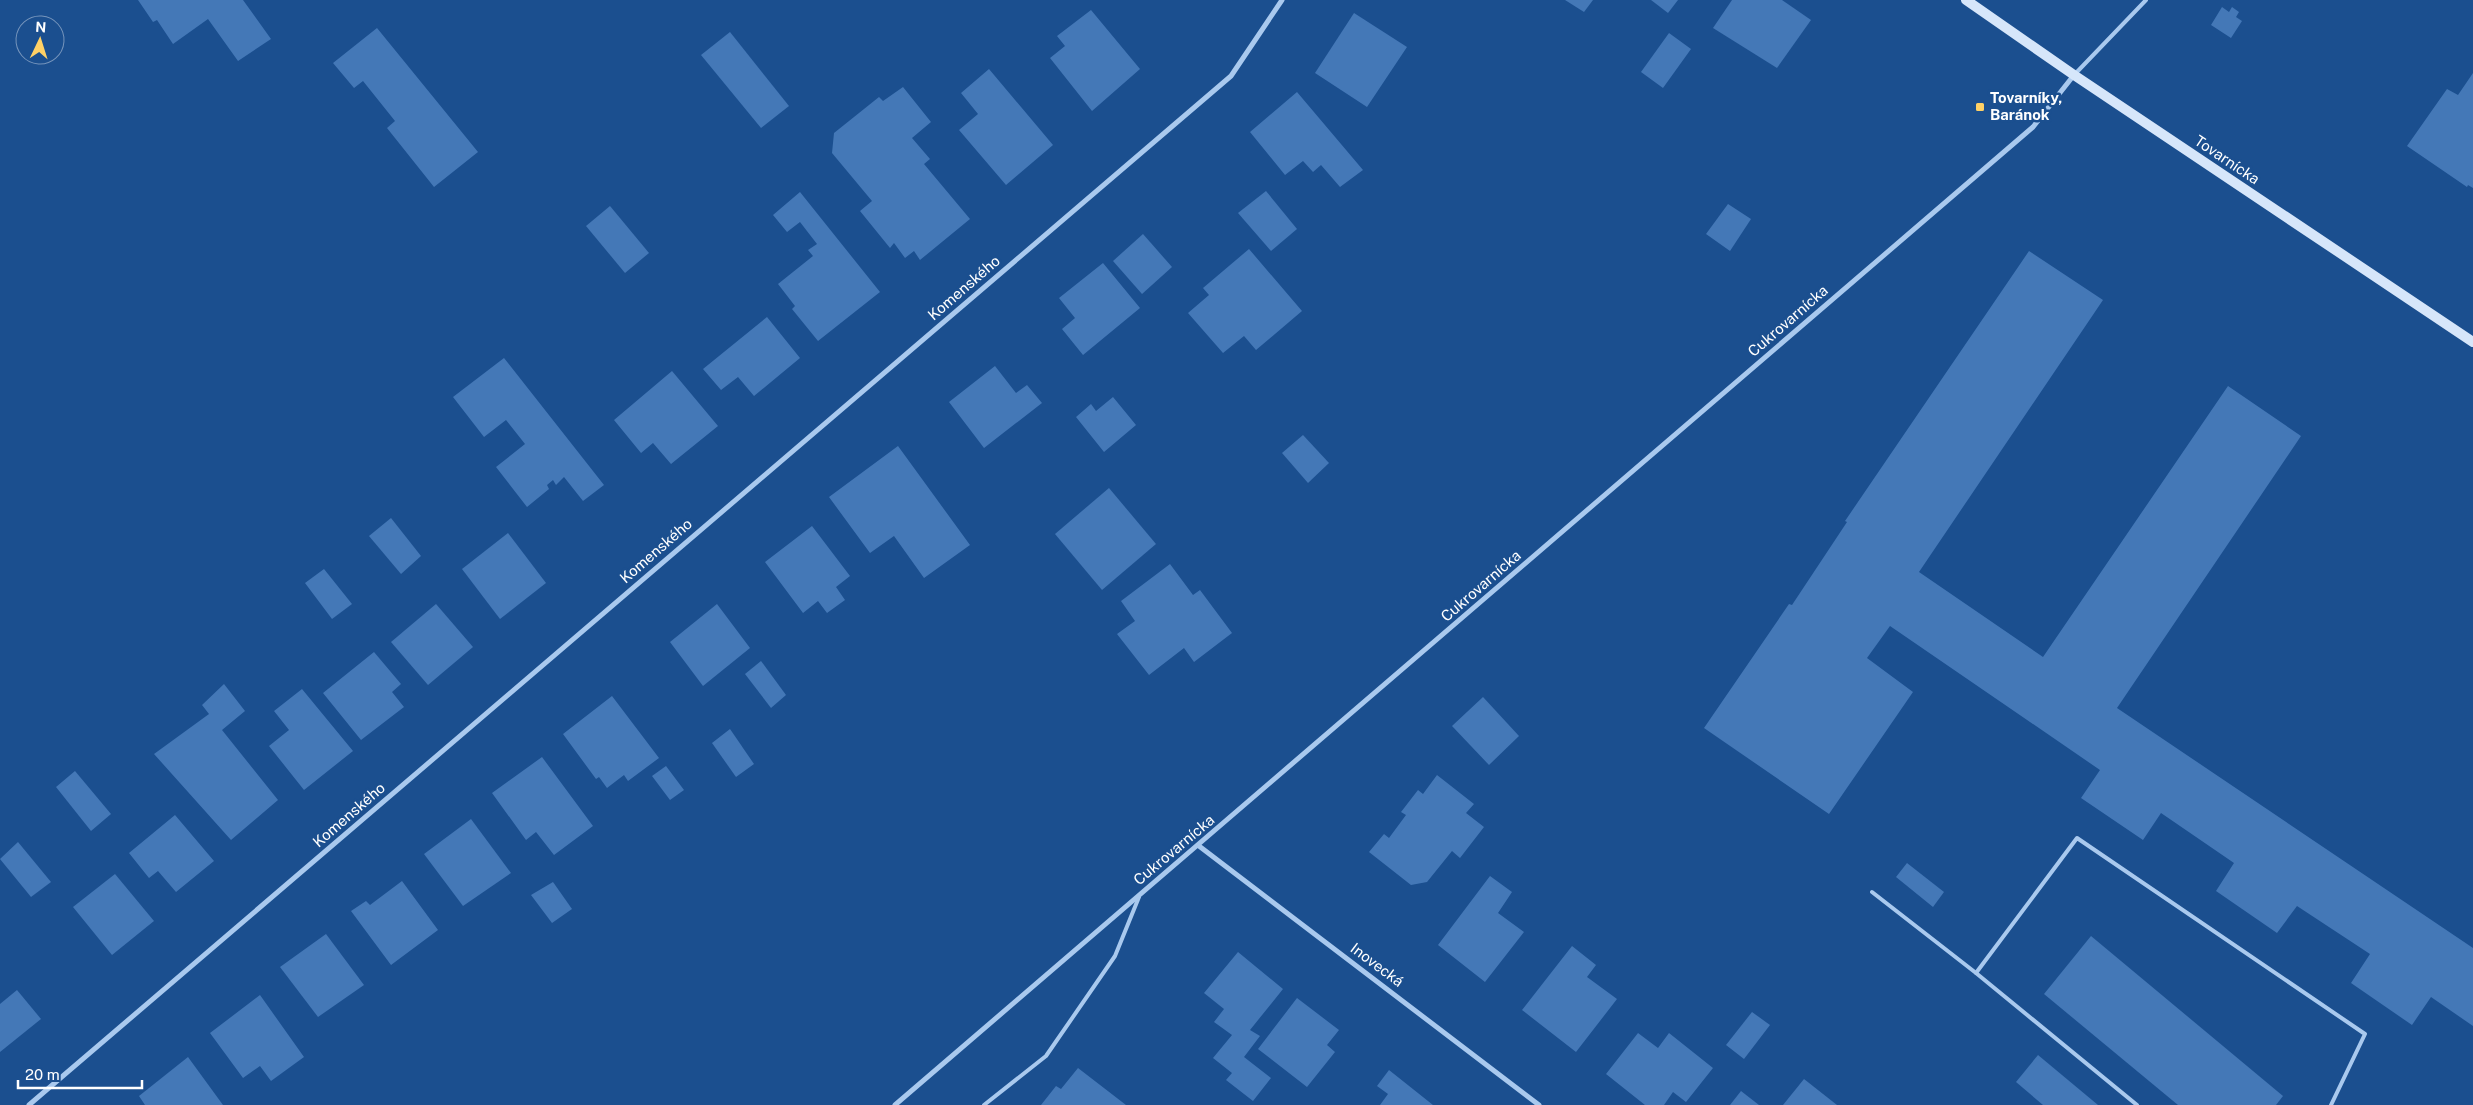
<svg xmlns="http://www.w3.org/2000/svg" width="2473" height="1105" viewBox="0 0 2473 1105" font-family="'Public Sans',sans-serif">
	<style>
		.building { fill: #4478b7 }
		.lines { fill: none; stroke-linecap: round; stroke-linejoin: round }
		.service { stroke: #a9c9ee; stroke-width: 4 }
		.minor { stroke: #a9c9ee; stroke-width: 5 }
		.secondary { stroke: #d6e6fa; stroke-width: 10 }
		.poi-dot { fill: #ffd166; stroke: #1b4f8f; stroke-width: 2 }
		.labels { text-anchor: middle; stroke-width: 5; stroke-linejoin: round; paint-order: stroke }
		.poi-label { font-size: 15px; font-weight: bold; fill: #fff; stroke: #1b4f8f; text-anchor: start }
		.street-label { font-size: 15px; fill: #fff; stroke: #1b4f8f }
	</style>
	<rect width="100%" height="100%" fill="#1b4f8f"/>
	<g class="building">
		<path d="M138,0H243L271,39L238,61L208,19L173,44L157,20L153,22Z"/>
		<path d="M1565,0H1593L1584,12Z"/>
		<path d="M1651,0H1678L1668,13Z"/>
		<path d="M1732,0H1782L1811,20L1777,68L1713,28Z"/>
		<path d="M2222,7L2229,12L2232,7L2239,12L2236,17L2242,21L2231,38L2211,25Z"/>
		<path d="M1091,10L1140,69L1092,111L1050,58L1065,46L1057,36Z"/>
		<path d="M1354,13L1407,47L1367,107L1315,73Z"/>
		<path d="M377,28L478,152L434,187L387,128L395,121L363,81L354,88L333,63Z"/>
		<path d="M730,32L789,106L761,128L701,55Z"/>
		<path d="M1669,33L1691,49L1663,88L1641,72Z"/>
		<path d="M989,69L1053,145L1006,185L959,130L978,114L961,93Z"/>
		<path d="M2473,73V188L2468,185L2467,187L2407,146L2447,89L2458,95Z"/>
		<path d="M903,87L931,122L912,138L930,159L924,164L970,219L920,260L914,251L905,258L894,243L890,248L860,211L872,201L832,153L834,133L879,97L883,101Z"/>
		<path d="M1297,92L1363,170L1340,187L1321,165L1313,172L1303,161L1285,175L1250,132Z"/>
		<path d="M1266,191L1297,229L1271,251L1238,213Z"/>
		<path d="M800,192L880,292L818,341L792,309L795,306L778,284L813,256L808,250L817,244L800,222L787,232L773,215Z"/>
		<path d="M1728,204L1751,219L1730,251L1706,234Z"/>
		<path d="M610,206L649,253L625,273L586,226Z"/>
		<path d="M1143,234L1172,267L1142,294L1113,261Z"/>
		<path d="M1249,249L1302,311L1256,350L1244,336L1223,353L1188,313L1209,295L1203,288Z"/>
		<path d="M2029,251L2103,300L1919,572L2043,657L2228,386L2301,436L2117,708L2473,948V1026L2431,997L2412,1025L2351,983L2370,954L2297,906L2277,933L2216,891L2234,863L2161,813L2143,840L2081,798L2100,770L1890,626L1867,658L1913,692L1829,814L1704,728L1789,604L1792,605L1847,522L1845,521Z"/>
		<path d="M1103,263L1140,308L1083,355L1062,329L1075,318L1059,298Z"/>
		<path d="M767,317L800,358L754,396L738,377L721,390L703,369Z"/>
		<path d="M504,358L604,485L583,501L564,477L556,485L553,480L547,485L549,489L527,507L496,467L525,444L506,420L484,437L453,397Z"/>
		<path d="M995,366L1016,393L1027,385L1042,403L984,448L949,402Z"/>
		<path d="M672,371L718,426L671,464L653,443L641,453L614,420Z"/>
		<path d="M1113,397L1136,425L1104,452L1076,417L1091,404L1096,411Z"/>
		<path d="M1303,435L1329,463L1308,483L1282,453Z"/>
		<path d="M898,446L970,545L924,578L894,536L870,553L829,497Z"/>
		<path d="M1109,488L1156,544L1102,590L1055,534Z"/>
		<path d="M391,518L421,556L401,574L369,536Z"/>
		<path d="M812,526L850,576L836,587L845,600L827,613L818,601L803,613L765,562Z"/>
		<path d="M508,533L546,583L500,619L462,569Z"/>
		<path d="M1170,564L1193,595L1200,590L1232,633L1194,662L1184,648L1149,675L1117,634L1135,621L1121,601Z"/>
		<path d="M324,569L352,604L332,619L305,583Z"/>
		<path d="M436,604L473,647L428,685L391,642Z"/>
		<path d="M717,604L750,648L703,686L670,642Z"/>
		<path d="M374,652L401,684L392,692L404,707L361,740L323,693Z"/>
		<path d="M761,661L786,695L771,708L745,674Z"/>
		<path d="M224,684L245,711L222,730L278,800L231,840L154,754L209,714L202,705Z"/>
		<path d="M302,689L353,751L304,790L269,746L289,730L274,711Z"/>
		<path d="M612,696L659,758L628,781L624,775L607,788L599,777L596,779L563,734Z"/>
		<path d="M1483,697L1519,736L1489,765L1452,726Z"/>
		<path d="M730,729L754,764L736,777L712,743Z"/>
		<path d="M542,757L593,826L554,855L536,832L526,840L492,793Z"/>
		<path d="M666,766L684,790L670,800L652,776Z"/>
		<path d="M75,771L111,814L91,831L56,787Z"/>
		<path d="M1437,775L1474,804L1466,813L1484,827L1460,858L1452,851L1427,882L1411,885L1369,852L1384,834L1389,838L1406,815L1401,812L1418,790L1423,794Z"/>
		<path d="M175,815L214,861L176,892L158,871L149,878L129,853Z"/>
		<path d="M471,819L511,873L463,906L424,854Z"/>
		<path d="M18,842L51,882L31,897L0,859Z"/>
		<path d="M1907,863L1944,892L1933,907L1896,877Z"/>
		<path d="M115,874L154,921L112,955L73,907Z"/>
		<path d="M1490,876L1512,892L1498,913L1524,932L1485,982L1438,945Z"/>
		<path d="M402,881L438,930L391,965L351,911L366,901L370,905Z"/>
		<path d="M553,882L572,909L552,923L531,895Z"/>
		<path d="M326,934L364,985L318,1017L280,967Z"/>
		<path d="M2091,936L2283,1096L2276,1105H2178L2044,994Z"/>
		<path d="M1572,946L1596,965L1587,977L1617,999L1576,1052L1522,1010Z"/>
		<path d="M1238,952L1283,989L1250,1030L1260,1036L1244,1057L1271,1078L1253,1101L1226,1080L1232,1073L1213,1058L1232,1035L1214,1022L1224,1009L1204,993Z"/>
		<path d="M17,990L41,1019L0,1052V1004Z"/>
		<path d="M260,995L304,1057L271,1081L260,1066L243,1078L210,1033Z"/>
		<path d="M1297,998L1339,1030L1327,1045L1335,1052L1307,1087L1258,1049Z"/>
		<path d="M1752,1012L1770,1025L1744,1059L1726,1045Z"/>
		<path d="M1638,1033L1658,1048L1669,1033L1713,1068L1686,1102L1673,1092L1664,1105H1645L1606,1074Z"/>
		<path d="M2038,1055L2098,1105H2043L2016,1082Z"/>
		<path d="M188,1057L223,1105H145L139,1096Z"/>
		<path d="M1078,1068L1126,1105H1041L1056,1086L1061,1089Z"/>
		<path d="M1389,1070L1433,1105H1380L1388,1094L1377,1086Z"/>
		<path d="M1804,1079L1837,1105H1783Z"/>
		<path d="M1741,1091L1759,1105H1730Z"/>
	</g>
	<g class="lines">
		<g class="service">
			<path d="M2075,74L2146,0"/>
			<path d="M1872,892L1976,973L2137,1105"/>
			<path d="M1976,973L2077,838L2365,1034L2331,1105"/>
			<path d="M984,1105L1046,1056L1115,956L1139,897"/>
		</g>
		<g class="minor">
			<path d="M1199,846L1539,1105"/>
			<path d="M29,1105L1231,76L1282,0"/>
			<path d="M895,1105L2033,127L2074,75"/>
		</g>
		<path class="secondary" d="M1966,0L2074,75L2473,342"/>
	</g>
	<rect class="poi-dot" x="1975" y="102" width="10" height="10" rx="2.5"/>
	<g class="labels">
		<g class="poi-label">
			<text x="1990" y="103">Tovarníky,<tspan x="1990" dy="17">Baránok</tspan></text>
		</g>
		<g class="street-label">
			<text transform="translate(2227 160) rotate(34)" y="5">Tovarnícka</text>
			<text transform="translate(964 288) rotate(-41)" y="5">Komenského</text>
			<text transform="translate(1788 321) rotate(-41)" y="5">Cukrovarnícka</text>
			<text transform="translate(656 551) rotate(-41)" y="5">Komenského</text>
			<text transform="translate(1481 586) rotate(-41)" y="5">Cukrovarnícka</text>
			<text transform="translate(349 815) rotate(-41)" y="5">Komenského</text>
			<text transform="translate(1174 850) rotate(-40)" y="5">Cukrovarnícka</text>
			<text transform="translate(1377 965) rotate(37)" y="5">Inovecká</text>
		</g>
	</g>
	<g transform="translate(40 40) rotate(4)"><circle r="24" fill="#1b4f8f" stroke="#7695bc"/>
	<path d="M0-4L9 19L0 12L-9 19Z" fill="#ffd166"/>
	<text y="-8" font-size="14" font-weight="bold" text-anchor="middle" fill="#ffffff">N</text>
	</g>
	<path d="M18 1080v8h124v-8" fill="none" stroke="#ffffff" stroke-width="2.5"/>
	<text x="25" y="1080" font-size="15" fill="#ffffff" stroke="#1b4f8f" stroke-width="4" paint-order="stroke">20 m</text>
</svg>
